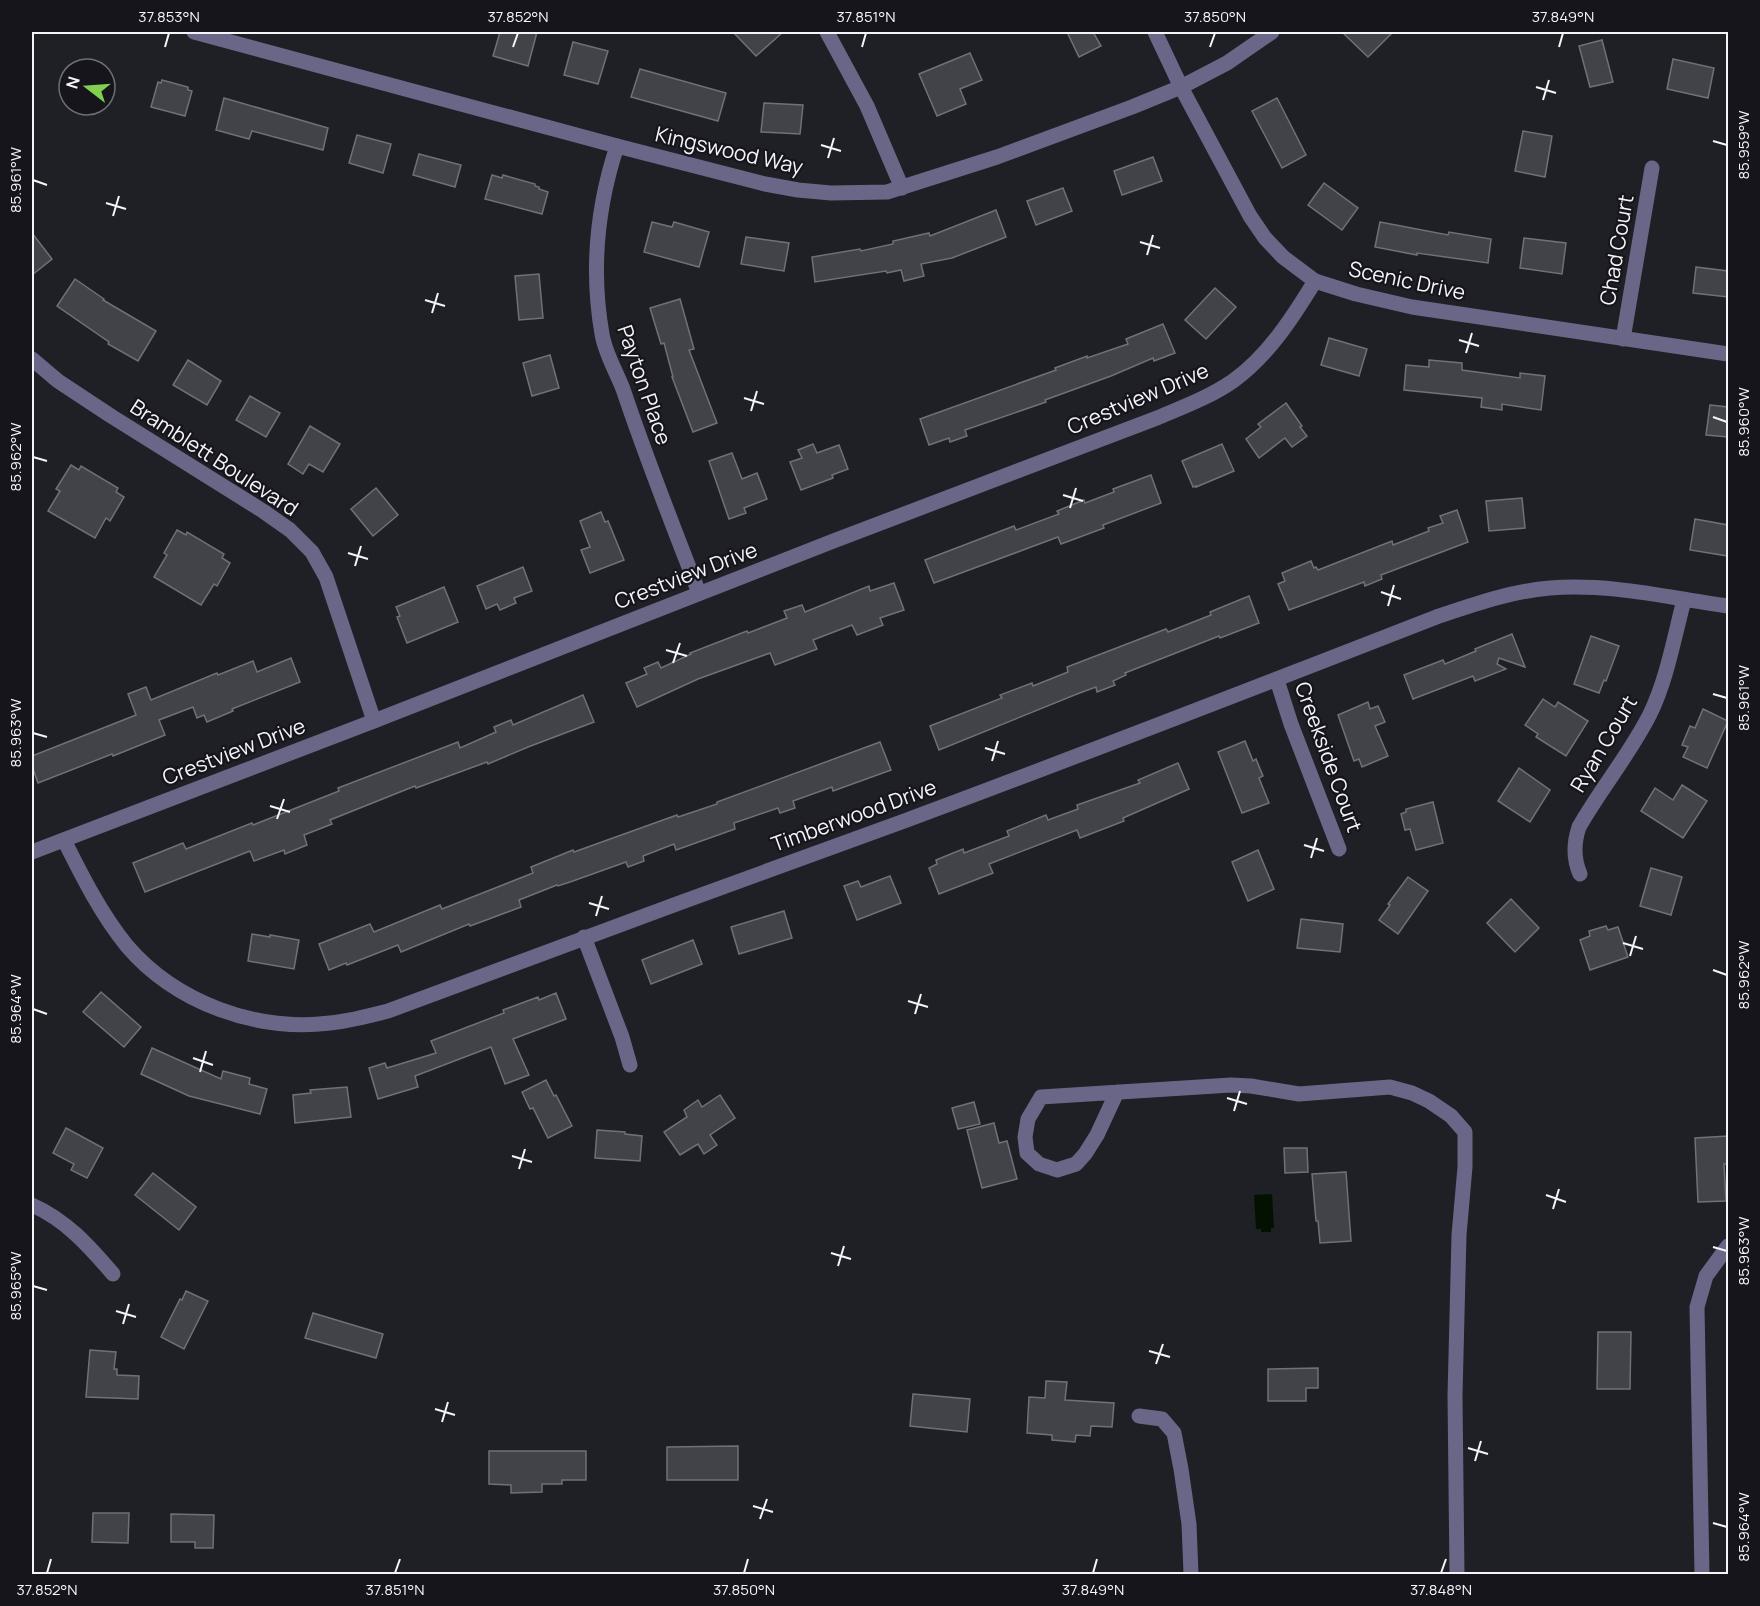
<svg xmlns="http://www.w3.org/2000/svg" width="1760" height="1606" viewBox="0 0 1760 1606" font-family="Manrope,sans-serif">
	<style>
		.water { fill: #051100 }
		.building { fill: #424249; stroke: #717079; stroke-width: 1.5 }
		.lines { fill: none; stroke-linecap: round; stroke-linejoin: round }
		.minor { stroke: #696687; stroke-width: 15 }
		.ticks { fill: none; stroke: #f4f4f9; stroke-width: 2 }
		.labels { text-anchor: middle; stroke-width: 4.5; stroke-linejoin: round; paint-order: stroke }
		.street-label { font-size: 21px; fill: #f4f4f9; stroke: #16151c }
		.neatline { fill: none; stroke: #f4f4f9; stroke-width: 2 }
		.ticks-label { font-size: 15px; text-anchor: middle; fill: #f4f4f9 }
	</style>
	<rect width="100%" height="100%" fill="#1f1f26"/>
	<path class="water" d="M1272,1194L1274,1228H1271V1232H1261V1229H1256L1254,1195Z"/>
	<g class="building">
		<path d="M500,32H537L528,66L493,56Z"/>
		<path d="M733,32H783L756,56Z"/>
		<path d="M1067,32H1093L1101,46L1079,57Z"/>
		<path d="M1342,32H1393L1368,57Z"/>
		<path d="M1602,40L1613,82L1590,87L1579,46Z"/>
		<path d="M573,42L608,51L598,84L564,75Z"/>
		<path d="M970,53L982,80L960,89L966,104L937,116L919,74Z"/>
		<path d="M1673,59L1714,68L1708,98L1667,89Z"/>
		<path d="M640,69L726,93L718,121L631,97Z"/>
		<path d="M162,80L188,87V90L192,91L185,116L151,107L158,82L161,83Z"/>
		<path d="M224,98L328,128L323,150L252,131L249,139L216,130Z"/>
		<path d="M1277,98L1306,155L1282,168L1252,111Z"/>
		<path d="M764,103L803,105L800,134L761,132Z"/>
		<path d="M1523,131L1552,136L1545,177L1515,171Z"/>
		<path d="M357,135L391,144L383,173L349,163Z"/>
		<path d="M419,154L461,165L455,187L413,175Z"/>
		<path d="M1153,157L1162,181L1122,195L1114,171Z"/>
		<path d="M492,175L502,178L503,175L535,184V186L539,187V189L548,192L542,214L485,199Z"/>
		<path d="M1324,183L1358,208L1342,230L1308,205Z"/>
		<path d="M1063,188L1072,211L1036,225L1027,201Z"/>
		<path d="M996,210L1006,237L952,258L921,264L924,276L904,281L901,270L887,273L886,271L815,282L812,257L860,249L861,251L893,244V241L929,233L930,236Z"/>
		<path d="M652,222L672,227L674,222L709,232L699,267L644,252Z"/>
		<path d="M1380,222L1448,235L1449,232L1491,239L1488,263L1417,253V255L1375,247Z"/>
		<path d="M32,233L52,259L32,275Z"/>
		<path d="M746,237L789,243L784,271L741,264Z"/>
		<path d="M1524,238L1566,243L1562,274L1520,268Z"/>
		<path d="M1696,267L1728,271V297L1693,293Z"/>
		<path d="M539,274L543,318L519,320L515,276Z"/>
		<path d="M75,279L104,299L103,300L156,331L138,361L108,344L109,342L57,306Z"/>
		<path d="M1215,288L1236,307L1206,339L1185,320Z"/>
		<path d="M680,299L694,349L689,350L717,423L693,432L672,377H673L664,343L661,344L650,308Z"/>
		<path d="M1163,324L1175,353L1154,361L1153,358L1111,376L1045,400L1046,402L965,430L967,436L950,442L949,438L929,445L920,419L1056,370L1055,368L1087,356V358L1128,344L1126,339Z"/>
		<path d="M1329,338L1367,349L1359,376L1321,365Z"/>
		<path d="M550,355L559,388L532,396L523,363Z"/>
		<path d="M188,360L221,381L207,405L173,385Z"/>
		<path d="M1429,360L1462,363V370L1520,378V373L1545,376L1541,410L1502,404V410L1481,407L1482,398L1404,390L1406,365L1429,367Z"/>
		<path d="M250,396L280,413L266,437L236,420Z"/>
		<path d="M1286,403L1302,426L1300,427L1307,436L1292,447L1285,438L1259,458L1246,439L1261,427L1258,424Z"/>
		<path d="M1710,405L1728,407V437L1706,435Z"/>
		<path d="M310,426L340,444L323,472L309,464L303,474L288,464Z"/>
		<path d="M813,444L817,453L839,445L848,469L832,475L833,478L801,490L790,462L802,458L798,450Z"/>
		<path d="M1222,444L1234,471L1196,487V486L1193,487L1182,461Z"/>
		<path d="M732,453L742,479L757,473L767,499L744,508L746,513L729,519L709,461Z"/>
		<path d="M71,465L79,470L81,466L118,488L116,492L124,497L110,521L106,518L95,538L48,511L60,491L56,489Z"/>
		<path d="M1151,475L1161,503L1103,525L1104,528L1061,544L1058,537L934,583L925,560L1014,526L1016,530L1059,514L1057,511L1084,500L1085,503L1114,492L1113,489Z"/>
		<path d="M376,488L398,515L373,536L351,509Z"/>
		<path d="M1522,498L1525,528L1489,531L1486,501Z"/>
		<path d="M1457,510L1468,542L1381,575L1382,579L1365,586L1364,582L1289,610L1278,584L1285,581L1282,573L1311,561L1314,568L1316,567L1318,570L1392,541L1393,545L1429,531L1428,528L1443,523L1440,516Z"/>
		<path d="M601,512L605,522L608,521L624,560L590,573L581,550L590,547L580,521Z"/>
		<path d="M1695,519L1728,525V556L1690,550Z"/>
		<path d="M177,530L186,535L187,532L224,554L222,558L230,563L217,586L214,584L201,605L154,577L167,555L164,553Z"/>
		<path d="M523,567L532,591L514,598L516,603L500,610L497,604L486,609L477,586Z"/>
		<path d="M894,583L904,610L880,618L883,625L857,635L852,625L813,640L817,649L775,665L770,653L698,679L637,707L626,683L647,674L644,668L658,662L661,668L691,654L690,653L747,631L748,633L787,618L784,611L802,605L805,612L869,586L870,591Z"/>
		<path d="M444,587L458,622L407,643L397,617L400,616L396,607Z"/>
		<path d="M1249,596L1259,623L1220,638L1219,636L1125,673L1126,675L1113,681L1115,685L1097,692L1096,687L1077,694L939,750L930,726L1002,698L1000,695L1032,683L1033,686L1068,672L1067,667L1166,629L1168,632L1211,615L1210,612Z"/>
		<path d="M1512,634L1525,667L1499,658L1497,664L1506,669L1475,681L1473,676L1413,699L1404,675L1443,660L1445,664L1476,651L1475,649Z"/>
		<path d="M1591,636L1619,646L1606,681L1604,680L1599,693L1574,684Z"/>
		<path d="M291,658L300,682L232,709L233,711L207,722L204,715L197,718L193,707L159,720L165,735L113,756L112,754L38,783L32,766V756L136,715L128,694L146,687L151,700L217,673L218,675L253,661L257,672Z"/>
		<path d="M583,695L594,722L528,747L488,764L487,762L416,788L415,786L330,820L332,824L304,835L307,845L285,854L284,850L254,861L250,851L145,892L133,863L183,843L186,849L252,823L253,825L339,791L338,788L458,742L460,748L496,732L494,727L511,720L513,725Z"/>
		<path d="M1543,699L1555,707L1558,702L1588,721L1566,756L1536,737L1538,734L1525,725Z"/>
		<path d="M1368,702L1370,709L1378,706L1385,722L1375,726L1388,756L1362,767L1359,759L1354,761L1338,715Z"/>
		<path d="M1703,709L1728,721L1707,768L1683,757L1688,747L1682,745L1690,726L1695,728Z"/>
		<path d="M1245,741L1253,761L1256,759L1263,776L1259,778L1269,803L1242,813L1218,752Z"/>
		<path d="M880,742L891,770L833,791L832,787L793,801L795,808L780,813L778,808L734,823L735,829L676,850L674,844L643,856L644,861L628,867L626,862L570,882L558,886L557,885L519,900L521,907L470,926L469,924L401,952L398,945L347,965L346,963L329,970L319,944L370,924L374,932L440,905L442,909L533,873L531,867L573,850L574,852L677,815L678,817L717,804V802Z"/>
		<path d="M1178,763L1189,789L1123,818L1124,821L1080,838L1077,830L989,864L993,873L939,894L929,868L937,864L936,860L963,849L964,853L1009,836L1007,831L1046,815L1048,820L1078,809L1077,805L1140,783L1138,780Z"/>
		<path d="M1519,768L1550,790L1530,822L1498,801Z"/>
		<path d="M1682,785L1707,801L1683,838L1641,811L1655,788L1673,800Z"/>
		<path d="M1433,802L1443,843L1416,850L1410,829L1405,830L1401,814L1406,812V809Z"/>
		<path d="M1258,850L1274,889L1248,901L1232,862Z"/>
		<path d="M1651,868L1682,877L1671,915L1640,906Z"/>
		<path d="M890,876L901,903L857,920L844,886L858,881L861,887Z"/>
		<path d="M1408,877L1428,891L1398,934L1379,920L1390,905L1388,904Z"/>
		<path d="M1511,899L1539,928L1515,952L1487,923Z"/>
		<path d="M784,911L792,938L739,954L731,927Z"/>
		<path d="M1301,919L1343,924L1340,952L1297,948Z"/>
		<path d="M1606,926L1608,930L1618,927L1628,957L1590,970L1580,940L1590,936L1589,931Z"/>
		<path d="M252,934L270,937V935L299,940L294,969L248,961Z"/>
		<path d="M693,940L702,964L651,984L642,960Z"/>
		<path d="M101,992L141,1027L124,1047L83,1012Z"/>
		<path d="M556,993L566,1019L513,1039L529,1075L505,1084L491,1047L415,1076L418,1087L378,1099L369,1068L385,1063L387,1068L436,1053L431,1041L504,1013L503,1010L538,997L539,1000Z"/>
		<path d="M152,1048L221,1079L223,1071L250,1078L249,1084L267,1089L260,1114L189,1096L141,1074Z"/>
		<path d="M546,1080L554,1096L556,1095L572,1126L548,1138L533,1108L530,1109L522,1092Z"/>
		<path d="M347,1087L351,1117L295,1123L293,1095L311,1093L310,1090Z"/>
		<path d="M720,1095L735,1118L710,1135L717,1145L704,1154L698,1144L680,1155L664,1132L687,1117L684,1110L698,1100L702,1107Z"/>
		<path d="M974,1102L980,1124L958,1129L952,1108Z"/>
		<path d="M994,1123L999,1143L1007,1141L1017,1179L982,1188L967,1130Z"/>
		<path d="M66,1128L103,1148L87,1178L71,1170L74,1164L53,1153Z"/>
		<path d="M597,1130L625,1132V1134L642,1136L640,1161L595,1158Z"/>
		<path d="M1728,1136V1164H1724L1726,1201L1698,1202L1695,1138Z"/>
		<path d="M1284,1148H1307L1308,1172L1285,1173Z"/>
		<path d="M1346,1172L1351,1241L1320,1243L1318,1221H1316L1312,1174Z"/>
		<path d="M153,1173L196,1207L179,1230L135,1195Z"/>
		<path d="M186,1291L208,1301L184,1349L161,1337L180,1299L182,1300Z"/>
		<path d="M313,1313L383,1334L376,1358L305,1338Z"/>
		<path d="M1598,1332H1631L1630,1389H1597Z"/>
		<path d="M90,1350L116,1352L114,1369H117V1375L139,1376L138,1399L86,1397Z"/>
		<path d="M1318,1368V1388H1306V1401H1268V1369Z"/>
		<path d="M1046,1381L1067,1382L1065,1400L1114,1403L1112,1427L1091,1426L1090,1436L1076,1435L1075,1442L1052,1440V1435L1027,1433L1029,1397L1045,1398Z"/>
		<path d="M913,1394L970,1399L967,1432L910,1426Z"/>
		<path d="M738,1446V1480H667V1447Z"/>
		<path d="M489,1451H586V1480H562V1484H542V1492L511,1493V1485L489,1484Z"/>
		<path d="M93,1513H129L128,1543L92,1542Z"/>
		<path d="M171,1514L214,1515L213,1548H195V1542H171Z"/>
	</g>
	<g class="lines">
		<g class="minor">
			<path d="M194,32L617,146L765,184L798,190L831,193L887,192L997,157L1132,107L1181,87L1227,63L1272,32"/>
			<path d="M827,32L867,106L902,188"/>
			<path d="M1155,32L1181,87L1250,216L1265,238L1283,257L1315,281L1356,294L1412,307L1728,354"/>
			<path d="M617,146C597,207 591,271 602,334C605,353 616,371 623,389C646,458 673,526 699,593"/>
			<path d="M1623,339L1652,168"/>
			<path d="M32,359L58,381L111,416L263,511L290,530L312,552L326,577L374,721"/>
			<path d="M1277,680L1291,724L1339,849"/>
			<path d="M64,840C82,876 101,914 127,946C176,1003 256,1032 330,1023C350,1021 369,1016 388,1011C560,946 734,883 907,820C1085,754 1262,685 1439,616C1475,604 1512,591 1550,588C1610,583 1670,598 1728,606"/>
			<path d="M32,852L374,721L836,540L1157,418C1183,407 1210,397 1233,381C1268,356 1293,317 1315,281"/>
			<path d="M1580,874C1573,858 1574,842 1579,827C1601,788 1630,754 1650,714C1667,679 1674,638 1684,600"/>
			<path d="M584,937L622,1037L630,1065"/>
			<path d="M1117,1092L1097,1135L1085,1154L1076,1164L1057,1170L1039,1164L1027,1153L1025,1137L1028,1119L1041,1097L1231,1085L1251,1086L1299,1094L1390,1087L1412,1093L1429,1101L1451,1116L1465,1132V1167L1459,1235L1455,1396L1457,1574"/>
			<path d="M32,1205C66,1220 89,1246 113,1274"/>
			<path d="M1139,1416L1162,1419L1174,1433L1181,1469L1189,1524L1191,1574"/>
			<path d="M1702,1574L1697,1307L1706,1276L1728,1246"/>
		</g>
	</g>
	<path class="ticks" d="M165,47L169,33M513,47L518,33M862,47L866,33M1210,47L1215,33M1559,47L1563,33M1536,87L1556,93M1543,100L1549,80M1713,141L1727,145M821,145L841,151M828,158L834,138M33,180L47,185M106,203L126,209M113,216L119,196M1140,242L1160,248M1147,255L1153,235M425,300L445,306M432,313L438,293M1459,340L1479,346M1466,353L1472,333M744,398L764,404M751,411L757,391M1713,417L1727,422M33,457L47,461M1063,495L1083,501M1070,508L1076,488M348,553L368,559M355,566L361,546M1381,592L1401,599M1388,606L1394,585M666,650L687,656M673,663L680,643M1713,694L1727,698M33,733L47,737M985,748L1005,754M992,761L998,741M270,806L290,812M277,819L284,799M1304,845L1324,851M1311,858L1317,838M589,903L609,909M596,916L602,896M1623,943L1643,949M1630,956L1636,936M1713,970L1727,975M908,1001L928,1007M33,1009L47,1014M915,1014L921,994M193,1058L213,1065M200,1072L206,1051M1227,1098L1247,1104M1234,1111L1240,1091M512,1156L532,1162M519,1169L525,1149M1546,1195L1566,1202M1553,1209L1559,1189M1713,1247L1727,1251M831,1253L851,1259M838,1266L844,1246M33,1286L47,1290M116,1311L136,1317M123,1324L129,1304M1149,1351L1170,1357M1156,1364L1163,1344M435,1409L455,1415M442,1422L448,1402M1468,1448L1488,1454M1475,1461L1481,1441M753,1506L773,1512M760,1519L767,1499M1713,1523L1727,1527M47,1573L51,1559M395,1573L400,1559M744,1573L748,1559M1093,1573L1097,1559M1441,1573L1446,1559"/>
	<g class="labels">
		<g class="street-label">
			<text transform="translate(729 151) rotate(13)" y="7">Kingswood Way</text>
			<text transform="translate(1617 250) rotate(-80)" y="7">Chad Court</text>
			<text transform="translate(1407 281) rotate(12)" y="7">Scenic Drive</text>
			<text transform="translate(644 385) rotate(71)" y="7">Payton Place</text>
			<text transform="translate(1138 399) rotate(-23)" y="7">Crestview Drive</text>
			<text transform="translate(214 458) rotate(33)" y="7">Bramblett Boulevard</text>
			<text transform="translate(686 576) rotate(-21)" y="7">Crestview Drive</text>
			<text transform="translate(1604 744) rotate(-59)" y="7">Ryan Court</text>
			<text transform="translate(234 752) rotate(-21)" y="7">Crestview Drive</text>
			<text transform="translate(1328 757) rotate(70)" y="7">Creekside Court</text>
			<text transform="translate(854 816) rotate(-20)" y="7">Timberwood Drive</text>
		</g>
	</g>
	<rect width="1760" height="1606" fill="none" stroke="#16151c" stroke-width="66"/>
	<g transform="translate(87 87) rotate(287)"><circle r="28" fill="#16151c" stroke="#6f6e74" stroke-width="1.5"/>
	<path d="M0-4.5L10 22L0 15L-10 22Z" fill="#82d04f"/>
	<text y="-9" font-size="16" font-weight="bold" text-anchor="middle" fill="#f4f4f9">N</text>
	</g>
	<rect x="33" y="33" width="1694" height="1540" class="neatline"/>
	<g class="ticks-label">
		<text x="169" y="22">37.853°N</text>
		<text x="518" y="22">37.852°N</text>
		<text x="866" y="22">37.851°N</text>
		<text x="1215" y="22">37.850°N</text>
		<text x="1563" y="22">37.849°N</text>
		<text transform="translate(1744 145) rotate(-90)" y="5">85.959°W</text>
		<text transform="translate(16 180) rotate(-90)" y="5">85.961°W</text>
		<text transform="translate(1744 422) rotate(-90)" y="5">85.960°W</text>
		<text transform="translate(16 457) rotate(-90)" y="5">85.962°W</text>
		<text transform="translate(1744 698) rotate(-90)" y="5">85.961°W</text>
		<text transform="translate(16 733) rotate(-90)" y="5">85.963°W</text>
		<text transform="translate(1744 975) rotate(-90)" y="5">85.962°W</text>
		<text transform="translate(16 1009) rotate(-90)" y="5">85.964°W</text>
		<text transform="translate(1744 1251) rotate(-90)" y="5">85.963°W</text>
		<text transform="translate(16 1286) rotate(-90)" y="5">85.965°W</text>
		<text transform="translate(1744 1527) rotate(-90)" y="5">85.964°W</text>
		<text x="47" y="1595">37.852°N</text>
		<text x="395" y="1595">37.851°N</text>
		<text x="744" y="1595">37.850°N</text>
		<text x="1093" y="1595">37.849°N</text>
		<text x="1441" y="1595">37.848°N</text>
	</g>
</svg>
